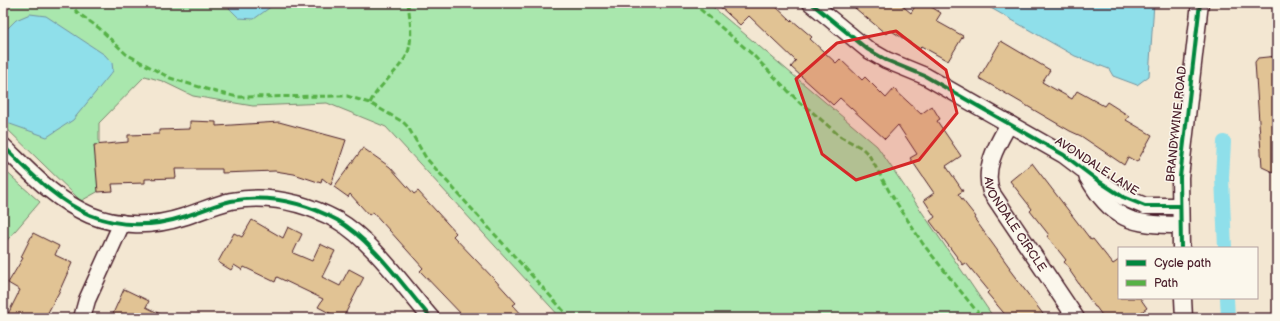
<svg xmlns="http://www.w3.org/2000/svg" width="1280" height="321" viewBox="0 0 1280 321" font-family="'Balsamiq Sans',sans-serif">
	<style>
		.green { fill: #a9e7ad; stroke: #7a836c }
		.water { fill: #8fdfea; stroke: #73929e }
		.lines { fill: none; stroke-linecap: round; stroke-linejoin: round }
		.canal { stroke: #8fdfea; stroke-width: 14 }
		.building { fill: #e1c394; stroke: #4a1f2b }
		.minor-casing { stroke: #4a1f2b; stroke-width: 19 }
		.minor { stroke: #fbf7ec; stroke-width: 16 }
		.quiet { stroke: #57b146; stroke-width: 3; stroke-dasharray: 6 3; stroke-linecap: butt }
		.cycleway-casing { stroke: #fbf7ec; stroke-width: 6 }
		.cycleway { stroke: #00873e; stroke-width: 4 }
		.marked { fill: #d62828; fill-opacity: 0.2; stroke: #d62828; stroke-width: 3; stroke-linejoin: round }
		.labels { text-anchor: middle; stroke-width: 3; stroke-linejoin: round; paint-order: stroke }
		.street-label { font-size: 12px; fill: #4a1f2b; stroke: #fbf7ec }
	</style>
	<rect width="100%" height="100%" fill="#f3e7d2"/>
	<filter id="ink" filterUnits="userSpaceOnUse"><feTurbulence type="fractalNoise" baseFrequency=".025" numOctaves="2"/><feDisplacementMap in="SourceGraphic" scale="8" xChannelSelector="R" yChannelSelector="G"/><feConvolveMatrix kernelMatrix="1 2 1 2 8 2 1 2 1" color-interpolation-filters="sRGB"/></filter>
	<g filter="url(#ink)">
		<g class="green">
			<path d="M3,3H708L877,146L994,318H561L386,127L327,103L253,106L193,96L162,81L145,76L99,123V191L81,201L3,125Z"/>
			<path d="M3,169L40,202L3,245Z"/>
		</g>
		<g class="water">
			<path d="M224,3H276L254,19L239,18Z"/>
			<path d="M982,3H1154L1149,76L1137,85L1113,76L1109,69L1075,56Z"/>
			<path d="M30,14L46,16L105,55L112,63L113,71L73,120L47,137L10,124L3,118V33L16,20Z"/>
		</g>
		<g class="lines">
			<g class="canal">
				<path d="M1224,142L1222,177L1225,248"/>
				<path d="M1227,298L1228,318"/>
			</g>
		</g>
		<g class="building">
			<path d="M716,3H772L791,21L792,20L812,37L810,39L836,63L840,59L862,80L865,77L886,98L894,89L921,114L932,106L940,119L937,121L961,156L946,166L963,191L958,194L976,217L974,218L1010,268L1009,269L1046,318H1008L987,293L989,291L966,263L963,265L930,221L935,217L924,200L934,193L910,158L917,154L898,125L885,139L840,98L833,105L791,67L796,61L749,16L740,25Z"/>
			<path d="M849,3H899L911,13L917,3H925L941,13L936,21L963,36L948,61L921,46L920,49L890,30L886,34Z"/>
			<path d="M1001,41L1050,70L1042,82L1072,99L1077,91L1104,106L1107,102L1129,116L1126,120L1152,135L1137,162L1128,157L1124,165L1081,136L1070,131L979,78Z"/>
			<path d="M1277,56V174L1262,167L1255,62L1258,58Z"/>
			<path d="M190,121L216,122V126L279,122L346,140L331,185L322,178L321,183L294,174L275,171L222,173V169H175L176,178L145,179V183L112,184L113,191L98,192L94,145L128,142V135L159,134V130L190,129Z"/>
			<path d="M363,148L390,167L414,194L418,191L456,233L453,236L495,280L516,303L513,305L525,318H465L420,271L423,268L373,212L369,215L350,194L348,197L334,187Z"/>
			<path d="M1032,163L1091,240L1093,239L1113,264L1119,260V298H1140L1147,308L1133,318H1104L1096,307H1095L1070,271L1071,270L1064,262L1066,260L1047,236L1049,235L1030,211L1032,209L1010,181Z"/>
			<path d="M252,220L283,238L288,227L302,234L293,253L312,261L320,244L335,251L322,277L340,286L349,269L364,277L343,318H339L318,307L323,299L277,277L275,282L244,267L242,270L234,265L231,270L218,262L234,233L242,237Z"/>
			<path d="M33,233L59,246L55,255L72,263L59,292L45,318H6L20,290L8,283L23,258L21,257Z"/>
			<path d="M124,289L149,301L146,307L168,318H111Z"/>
		</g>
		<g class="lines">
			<defs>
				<g id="minor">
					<path d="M811,3L867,49L886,60L925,76L1064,155L1097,180L1123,197L1145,206H1180"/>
					<path id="s1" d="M1009,124C997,145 983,167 991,192L1076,318"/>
					<path d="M3,146C30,172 55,200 90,215C119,227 153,227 183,217C199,212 214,205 231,201C268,194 305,203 337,220C372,240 404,287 431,318"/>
					<path d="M1087,176C1112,220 1131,225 1180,225"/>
					<path d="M1181,248L1180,177L1200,3"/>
					<path d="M1183,298L1184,318"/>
					<path d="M82,318L87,300L122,223"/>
				</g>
			</defs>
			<use href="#minor" class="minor-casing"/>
			<use href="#minor" class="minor"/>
			<g class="quiet">
				<path d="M69,3L78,13L99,28L126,54L170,78L216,92L238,97L347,96L370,103L403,122L408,127L426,158L570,318"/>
				<path d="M693,3L752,54L801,104L810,110L841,137L862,148L869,155L889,191L923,244L982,318"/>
				<path d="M370,103C378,86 393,76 403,61C415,46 410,21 408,3"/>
			</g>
			<defs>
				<g id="cycleway">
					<path d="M811,3L867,49L886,60L925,76L1064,155L1097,180L1123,197L1145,206H1180"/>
					<path d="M3,146C30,172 55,200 90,215C119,227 153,227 183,217C199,212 214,205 231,201C268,194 305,203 337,220C372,240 404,287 431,318"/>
					<path d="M1181,248L1180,177L1200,3"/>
				</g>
			</defs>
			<use href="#cycleway" class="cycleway-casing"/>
			<use href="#cycleway" class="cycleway"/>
		</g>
	</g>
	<path class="marked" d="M896,31L946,70L957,113L919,160L856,180L822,154L796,79L837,43Z"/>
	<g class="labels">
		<g class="street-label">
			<text transform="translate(1176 124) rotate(-84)" y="4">BRANDYWINE ROAD</text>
			<text transform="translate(1097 166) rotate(33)" y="4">AVONDALE LANE</text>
			<text dy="4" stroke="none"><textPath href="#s1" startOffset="112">AVONDALE CIRCLE</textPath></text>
		</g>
	</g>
	<rect width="1280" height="321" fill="none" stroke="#fbf7ec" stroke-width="16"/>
	<rect x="8" y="8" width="1264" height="305" fill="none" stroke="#4a1f2b" stroke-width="1.5" filter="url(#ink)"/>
	<rect x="1118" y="247" width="140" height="52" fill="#fbf7ec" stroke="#b4a19f"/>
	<rect x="1126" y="260" width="20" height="6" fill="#00873e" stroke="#b4a19f"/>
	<text x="1154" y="267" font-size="12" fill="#4a1f2b">Cycle path</text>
	<rect x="1126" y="280" width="20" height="6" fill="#57b146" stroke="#b4a19f"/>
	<text x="1154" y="287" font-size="12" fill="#4a1f2b">Path</text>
</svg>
